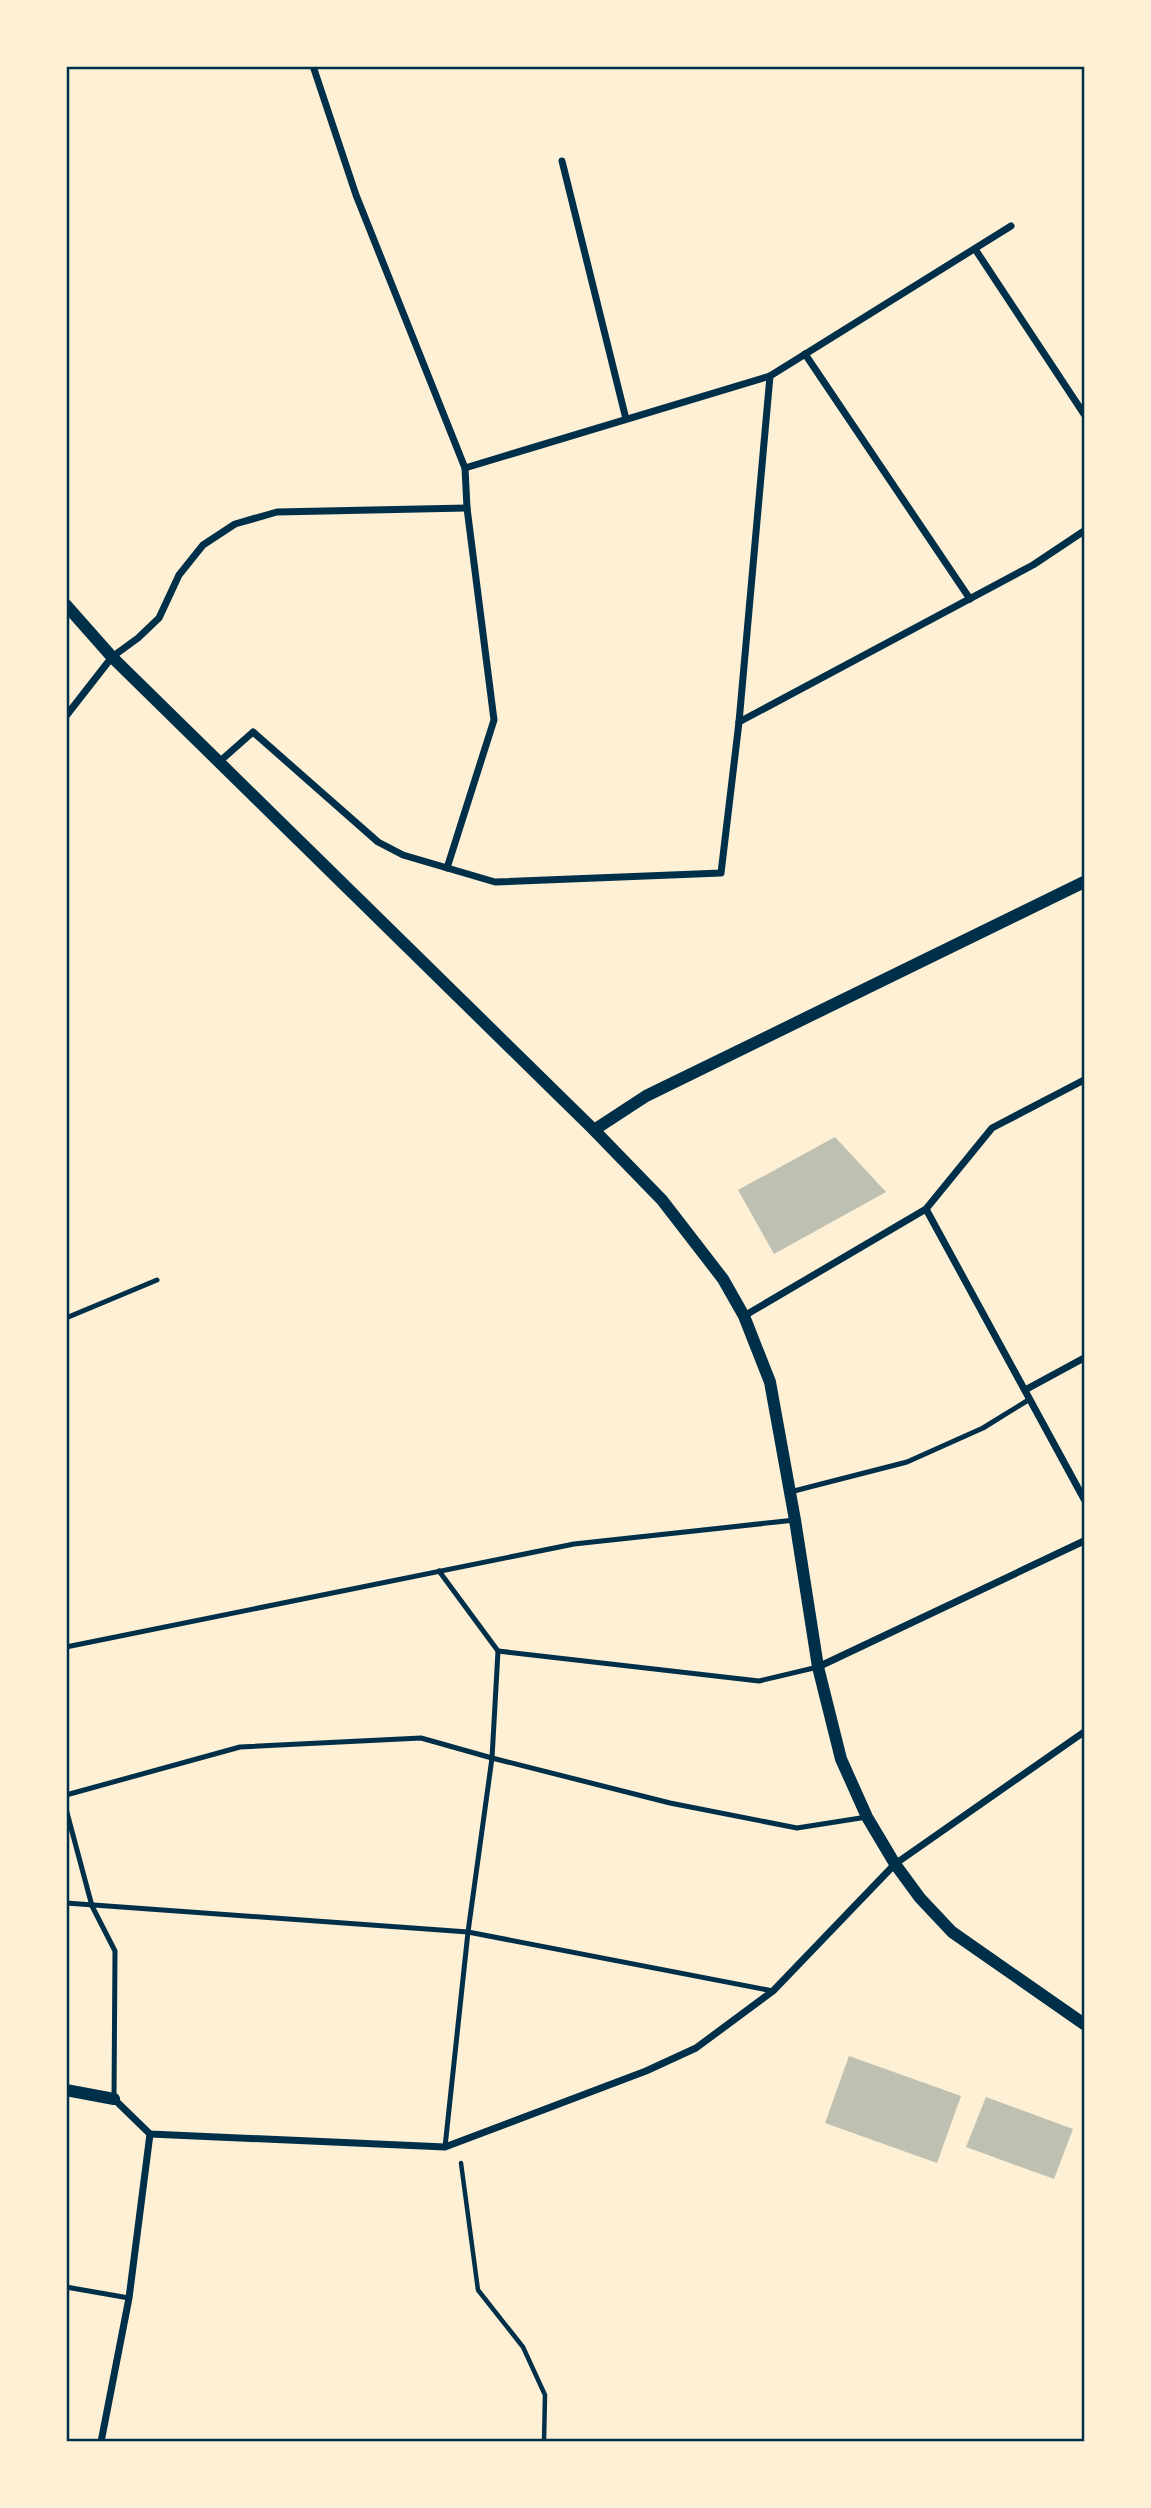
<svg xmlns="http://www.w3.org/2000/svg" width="1151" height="2508" viewBox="0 0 1151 2508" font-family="Commissioner,sans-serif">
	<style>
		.building { fill: #bec0b2 }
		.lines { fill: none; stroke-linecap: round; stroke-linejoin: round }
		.path { stroke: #003049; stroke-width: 4.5 }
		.service { stroke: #003049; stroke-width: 5 }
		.minor { stroke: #003049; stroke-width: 7 }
		.tertiary { stroke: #003049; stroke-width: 12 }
		.neatline { fill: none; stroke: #003049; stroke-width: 2.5 }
	</style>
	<rect width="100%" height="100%" fill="#fdf0d5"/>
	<g class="building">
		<path d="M835,1137L886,1192L774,1254L738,1190Z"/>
		<path d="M849,2056L961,2096L937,2163L825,2123Z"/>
		<path d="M986,2097L1073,2129L1054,2179L966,2147Z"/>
	</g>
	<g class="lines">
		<path class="path" d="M461,2163L478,2290L523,2347L545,2395L544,2442"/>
		<g class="service">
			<path d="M66,1318L157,1280"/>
			<path d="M790,1492L907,1462L983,1428L1030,1399"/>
			<path d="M439,1571L498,1651L492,1758L468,1932L445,2147"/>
			<path d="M66,1647L574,1544L795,1520"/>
			<path d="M498,1651L759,1681L818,1667"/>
			<path d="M66,1795L240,1747L421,1738L492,1758L670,1803L797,1828L867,1817"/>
			<path d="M66,1809L92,1906L115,1951L114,2099"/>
			<path d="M66,1903L468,1932L773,1991"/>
			<path d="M66,2287L129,2298"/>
		</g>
		<g class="minor">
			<path d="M313,66L356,195L465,468L467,508L494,720L447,868"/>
			<path d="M562,161L626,419"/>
			<path d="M975,249L1084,414"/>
			<path d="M805,354L970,599"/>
			<path d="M465,468L770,376L1011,226"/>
			<path d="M66,716L112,657L138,638L159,618L179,575L203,545L235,524L277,512L467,508"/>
			<path d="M739,722L1033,565L1084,531"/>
			<path d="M219,762L253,732L378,842L403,855L495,882L721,873L739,722L770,376"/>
			<path d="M926,1209L1084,1499"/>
			<path d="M744,1316L926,1209L992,1128L1084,1080"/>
			<path d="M1025,1390L1084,1358"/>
			<path d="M818,1667L1084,1541"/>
			<path d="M114,2099L150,2134L445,2147L646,2071L696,2048L773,1991L895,1864L1084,1732"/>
			<path d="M101,2442L129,2298L150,2134"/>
		</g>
		<g class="tertiary">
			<path d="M66,605L112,657L594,1130L662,1200L723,1279L744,1316L770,1382L795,1520L818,1667L841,1759L867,1817L895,1864L920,1898L952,1932L1084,2024"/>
			<path d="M594,1130L646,1096L1084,882"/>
			<path d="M66,2090L114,2099"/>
		</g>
	</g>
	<rect width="1151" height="2508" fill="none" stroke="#fdf0d5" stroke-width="136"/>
	<rect x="68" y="68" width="1015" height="2372" class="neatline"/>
</svg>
